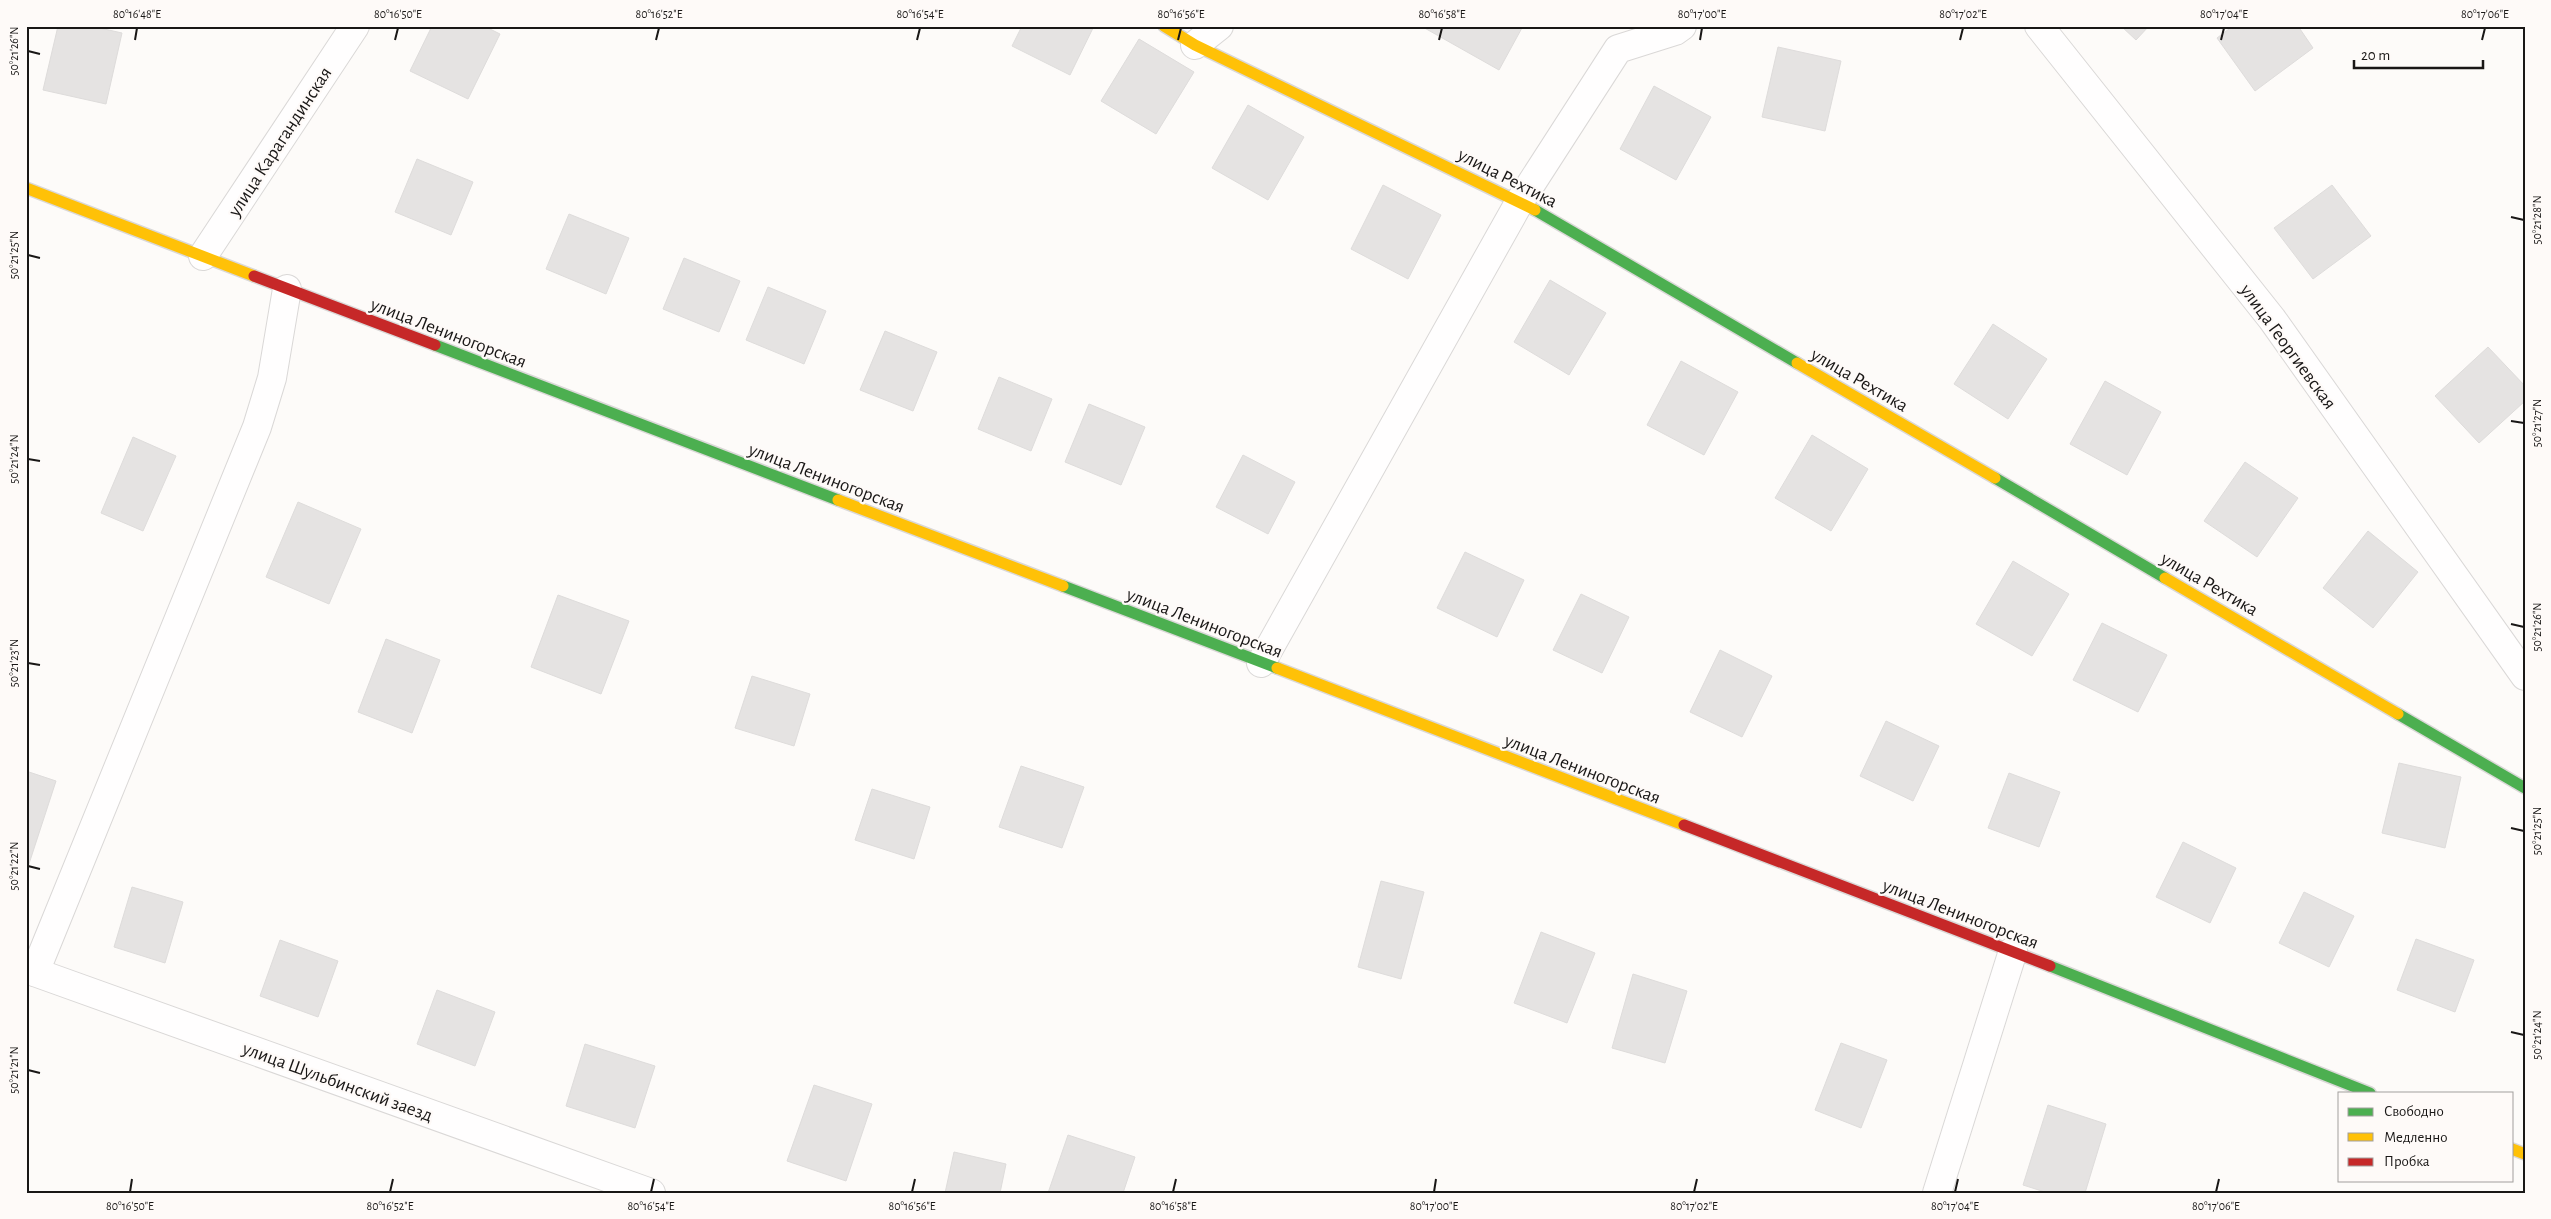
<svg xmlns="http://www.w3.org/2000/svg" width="2551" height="1219" viewBox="0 0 2551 1219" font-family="'Alegreya Sans',sans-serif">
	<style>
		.building { fill: #e5e3e2; stroke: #dedcdb }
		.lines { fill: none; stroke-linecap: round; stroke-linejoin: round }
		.street-casing { stroke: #dad8d7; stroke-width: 30 }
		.fast-casing { stroke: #dad8d7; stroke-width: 14 }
		.slow-casing { stroke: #dad8d7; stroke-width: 14 }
		.jam-casing { stroke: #dad8d7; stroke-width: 14 }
		.street { stroke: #fffefe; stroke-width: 28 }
		.fast { stroke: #4caf50; stroke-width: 11 }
		.slow { stroke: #ffc107; stroke-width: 11 }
		.jam { stroke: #c62828; stroke-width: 11 }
		.ticks { fill: none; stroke: #191716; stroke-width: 2 }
		.labels { text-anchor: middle; stroke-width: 4.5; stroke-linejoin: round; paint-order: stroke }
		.street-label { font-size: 19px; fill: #191716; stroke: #fefaf8 }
		.neatline { fill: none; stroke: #191716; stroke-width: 2 }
		.ticks-label { font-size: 12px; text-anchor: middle; fill: #191716 }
	</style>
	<rect width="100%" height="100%" fill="#fdfbf9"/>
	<g class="building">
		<path d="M58,26H91L122,33L106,104L43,90Z"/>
		<path d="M432,26H484L500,34L468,99L410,71Z"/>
		<path d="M1022,26H1094L1070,75L1012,46Z"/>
		<path d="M1421,26H1523L1499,70Z"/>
		<path d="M2121,26H2149L2136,40Z"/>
		<path d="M2233,26H2298L2313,48L2255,91L2217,38Z"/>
		<path d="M1139,39L1194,72L1156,134L1101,101Z"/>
		<path d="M1778,47L1841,61L1825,131L1762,117Z"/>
		<path d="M1654,86L1711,117L1676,180L1620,149Z"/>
		<path d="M1248,105L1304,137L1268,200L1212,168Z"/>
		<path d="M417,159L473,182L451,235L395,212Z"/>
		<path d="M1383,185L1441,215L1408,279L1351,249Z"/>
		<path d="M2332,185L2371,236L2313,279L2274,228Z"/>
		<path d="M569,214L629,238L606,294L546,269Z"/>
		<path d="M684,258L740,281L719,332L663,309Z"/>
		<path d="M1550,280L1606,313L1569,375L1514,342Z"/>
		<path d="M768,287L826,311L804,364L746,340Z"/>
		<path d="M1993,324L2047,359L2008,419L1954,384Z"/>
		<path d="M885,331L937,352L913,411L860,390Z"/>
		<path d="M2488,347L2525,386V401L2479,443L2435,396Z"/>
		<path d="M1681,361L1738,392L1704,455L1647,425Z"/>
		<path d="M999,377L1052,399L1031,451L978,429Z"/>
		<path d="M2105,381L2161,412L2127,475L2070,444Z"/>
		<path d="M1089,404L1145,427L1121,485L1065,462Z"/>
		<path d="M1812,435L1868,469L1831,531L1775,498Z"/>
		<path d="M133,437L176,456L143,531L101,513Z"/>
		<path d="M1243,455L1295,482L1268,534L1216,507Z"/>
		<path d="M2245,462L2298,498L2257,557L2204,521Z"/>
		<path d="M298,502L361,529L329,604L266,577Z"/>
		<path d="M2368,531L2418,572L2373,628L2323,588Z"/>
		<path d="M1465,552L1524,580L1497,637L1437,608Z"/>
		<path d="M2013,561L2069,594L2032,656L1976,624Z"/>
		<path d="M1581,594L1629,617L1602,673L1553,650Z"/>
		<path d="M558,595L629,621L601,694L531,667Z"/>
		<path d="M2102,623L2167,655L2138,712L2073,680Z"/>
		<path d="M386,639L440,660L412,733L358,712Z"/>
		<path d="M1720,650L1772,676L1742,737L1690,712Z"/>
		<path d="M752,676L810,694L794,746L735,728Z"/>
		<path d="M1886,721L1939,746L1913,801L1860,776Z"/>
		<path d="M2399,763L2461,777L2445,848L2382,833Z"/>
		<path d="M1021,766L1084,787L1062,848L999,827Z"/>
		<path d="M26,771L56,781L26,873Z"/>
		<path d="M2009,773L2060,792L2039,847L1988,828Z"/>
		<path d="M872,789L930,807L914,859L855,840Z"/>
		<path d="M2183,842L2236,868L2210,923L2156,897Z"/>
		<path d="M1381,881L1424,892L1401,979L1358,967Z"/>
		<path d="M132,887L183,902L165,963L114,947Z"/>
		<path d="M2304,892L2354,916L2329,967L2279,943Z"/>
		<path d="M1541,932L1595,953L1567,1023L1514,1003Z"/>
		<path d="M2416,939L2474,960L2455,1012L2397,990Z"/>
		<path d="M280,940L338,961L318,1017L260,996Z"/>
		<path d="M1633,974L1687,991L1665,1063L1612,1048Z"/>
		<path d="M437,990L495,1012L475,1066L417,1044Z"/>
		<path d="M1841,1043L1887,1060L1861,1128L1815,1110Z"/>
		<path d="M585,1044L655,1066L635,1128L566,1106Z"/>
		<path d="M814,1085L872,1104L846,1181L787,1161Z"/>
		<path d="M2048,1105L2106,1124L2085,1193H2048L2023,1185Z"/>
		<path d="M1068,1135L1135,1157L1123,1193H1048Z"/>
		<path d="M954,1152L1006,1164L1000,1193H945Z"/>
	</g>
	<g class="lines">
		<defs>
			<g id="street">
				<path d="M2039,26L2272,319L2525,676"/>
				<path d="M1195,45L1219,26"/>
				<path d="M203,256L355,26"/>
				<path d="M1261,663L1520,201L1618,49L1675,31L1682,26"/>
				<path d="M26,969L651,1193"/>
				<path d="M35,972L257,427L272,378L287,289"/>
				<path d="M1937,1193L2013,951"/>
			</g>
			<g id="fast">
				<path d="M1535,210L1797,363"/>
				<path d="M435,345L838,500"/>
				<path d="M1995,478L2165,578"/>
				<path d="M1063,586L1277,668"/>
				<path d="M2398,714L2525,788"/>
				<path d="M2050,966L2370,1093"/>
			</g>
			<g id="slow">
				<path d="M1164,26L1195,45L1535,210"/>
				<path d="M26,188L254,276"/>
				<path d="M1797,363L1995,478"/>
				<path d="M838,500L1063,586"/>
				<path d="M2165,578L2398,714"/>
				<path d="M1277,668L1684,825"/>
				<path d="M2512,1149L2525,1154"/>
			</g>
			<g id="jam">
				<path d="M254,276L435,345"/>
				<path d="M1684,825L2050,966"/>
			</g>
		</defs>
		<use href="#street" class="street-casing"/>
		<use href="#fast" class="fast-casing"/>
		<use href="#slow" class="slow-casing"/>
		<use href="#jam" class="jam-casing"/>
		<use href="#street" class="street"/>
		<use href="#fast" class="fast"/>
		<use href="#slow" class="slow"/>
		<use href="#jam" class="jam"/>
	</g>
	<path class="ticks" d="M135,40L137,28M395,40L398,28M656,40L659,28M917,40L920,28M1178,40L1181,28M1439,40L1442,28M1700,40L1702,28M1960,40L1963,28M2221,40L2224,28M2482,40L2485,28M28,51L40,54M2511,217L2524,220M28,255L40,258M2511,421L2524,423M28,459L40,461M2511,624L2524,627M28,663L40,665M2511,828L2524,831M28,866L40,869M2511,1032L2524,1035M28,1070L40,1073M130,1192L132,1179M390,1192L393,1179M651,1192L654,1179M912,1192L915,1179M1173,1192L1176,1179M1434,1192L1436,1179M1694,1192L1697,1179M1955,1192L1958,1179M2216,1192L2219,1179"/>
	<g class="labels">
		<g class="street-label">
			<text transform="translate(279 141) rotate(-57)" y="7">улица Карагандинская</text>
			<text transform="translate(1508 177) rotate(27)" y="7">улица Рехтика</text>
			<text transform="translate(449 332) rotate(21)" y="7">улица Лениногорская</text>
			<text transform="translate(2289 346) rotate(54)" y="7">улица Георгиевская</text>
			<text transform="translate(1860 379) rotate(30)" y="7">улица Рехтика</text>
			<text transform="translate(827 477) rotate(21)" y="7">улица Лениногорская</text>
			<text transform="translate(2210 583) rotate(30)" y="7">улица Рехтика</text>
			<text transform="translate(1205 622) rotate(21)" y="7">улица Лениногорская</text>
			<text transform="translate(1583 768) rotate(21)" y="7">улица Лениногорская</text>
			<text transform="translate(1961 913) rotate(21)" y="7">улица Лениногорская</text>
			<text transform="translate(338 1081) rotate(20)" y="7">улица Шульбинский заезд</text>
		</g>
	</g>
	<rect width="2551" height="1219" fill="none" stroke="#fefaf8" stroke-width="55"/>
	<rect x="2338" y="1092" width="175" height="90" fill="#fefaf8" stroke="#a29f9e"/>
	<rect x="2348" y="1108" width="25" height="8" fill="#4caf50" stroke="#a29f9e"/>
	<text x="2384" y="1116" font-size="15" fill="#191716">Свободно</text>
	<rect x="2348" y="1133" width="25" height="8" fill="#ffc107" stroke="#a29f9e"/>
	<text x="2384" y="1142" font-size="15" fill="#191716">Медленно</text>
	<rect x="2348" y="1158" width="25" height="8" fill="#c62828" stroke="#a29f9e"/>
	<text x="2384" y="1166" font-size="15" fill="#191716">Пробка</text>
	<path d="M2354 60v8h129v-8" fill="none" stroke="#191716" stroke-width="2.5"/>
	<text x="2361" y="60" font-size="15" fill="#191716" stroke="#fefaf8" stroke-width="4" paint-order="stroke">20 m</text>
	<rect x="28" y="28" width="2496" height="1164" class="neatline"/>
	<g class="ticks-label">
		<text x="137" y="18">80°16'48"E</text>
		<text x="398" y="18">80°16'50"E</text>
		<text x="659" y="18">80°16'52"E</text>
		<text x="920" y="18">80°16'54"E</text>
		<text x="1181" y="18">80°16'56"E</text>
		<text x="1442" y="18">80°16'58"E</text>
		<text x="1702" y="18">80°17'00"E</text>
		<text x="1963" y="18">80°17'02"E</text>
		<text x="2224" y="18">80°17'04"E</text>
		<text x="2485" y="18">80°17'06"E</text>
		<text transform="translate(14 51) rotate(-90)" y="4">50°21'26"N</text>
		<text transform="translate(2537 220) rotate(-90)" y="4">50°21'28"N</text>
		<text transform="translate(14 255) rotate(-90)" y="4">50°21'25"N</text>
		<text transform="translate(2537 423) rotate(-90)" y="4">50°21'27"N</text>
		<text transform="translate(14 459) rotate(-90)" y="4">50°21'24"N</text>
		<text transform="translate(2537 627) rotate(-90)" y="4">50°21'26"N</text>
		<text transform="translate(14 663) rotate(-90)" y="4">50°21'23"N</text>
		<text transform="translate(2537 831) rotate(-90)" y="4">50°21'25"N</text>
		<text transform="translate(14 866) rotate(-90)" y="4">50°21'22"N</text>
		<text transform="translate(2537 1035) rotate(-90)" y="4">50°21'24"N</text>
		<text transform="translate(14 1070) rotate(-90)" y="4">50°21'21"N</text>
		<text x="130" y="1210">80°16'50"E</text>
		<text x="390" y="1210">80°16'52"E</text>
		<text x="651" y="1210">80°16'54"E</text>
		<text x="912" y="1210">80°16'56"E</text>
		<text x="1173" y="1210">80°16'58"E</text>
		<text x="1434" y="1210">80°17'00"E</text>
		<text x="1694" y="1210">80°17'02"E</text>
		<text x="1955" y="1210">80°17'04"E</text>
		<text x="2216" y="1210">80°17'06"E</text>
	</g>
</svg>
